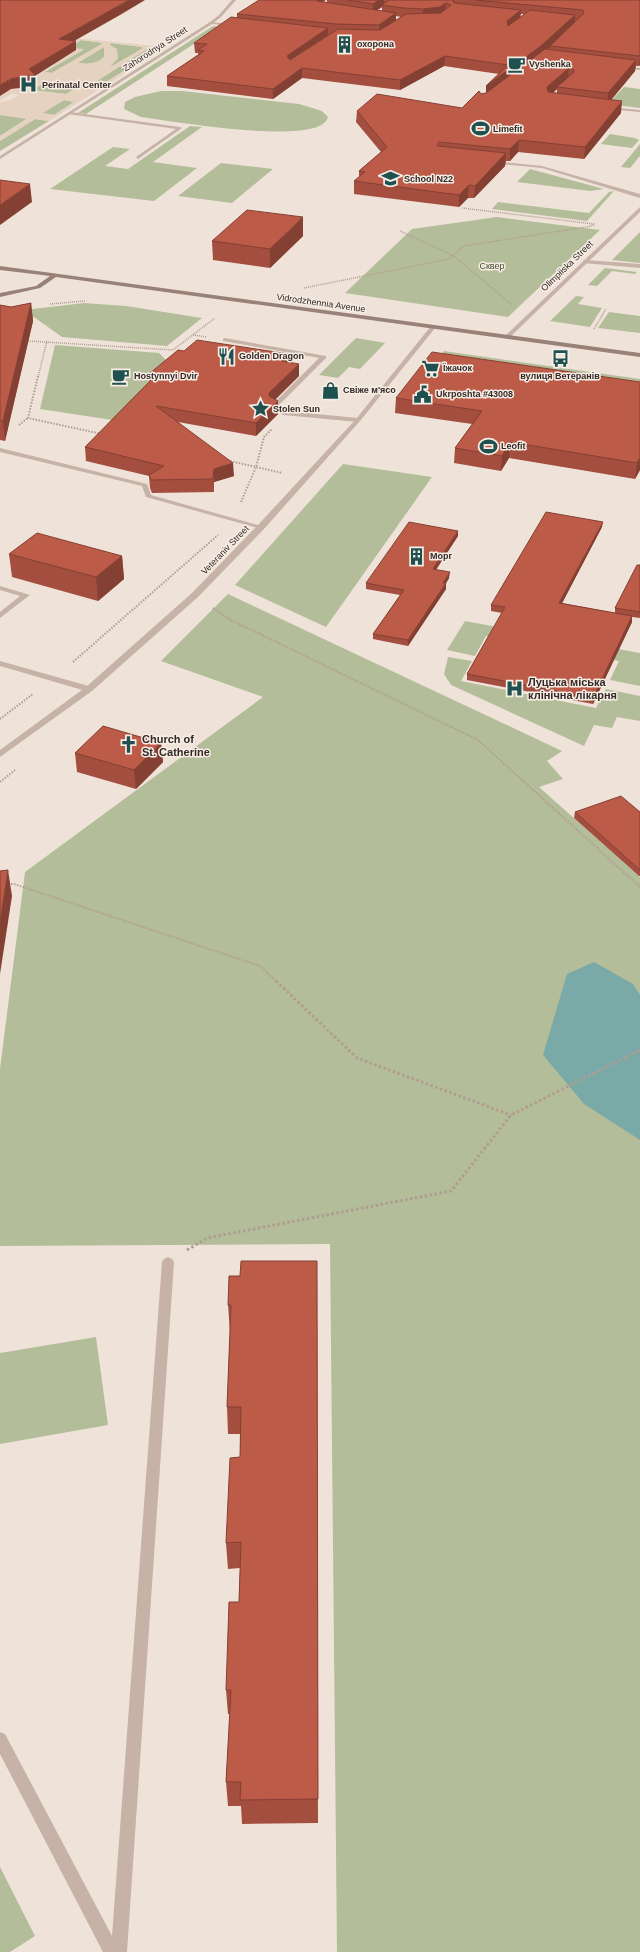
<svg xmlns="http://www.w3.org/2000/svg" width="640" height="1952" viewBox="0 0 640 1952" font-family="Arial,sans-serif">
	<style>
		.green { fill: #b4bd9a }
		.plaza { fill: #e6d2c1; fill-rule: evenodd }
		.water { fill: #7aaaa8 }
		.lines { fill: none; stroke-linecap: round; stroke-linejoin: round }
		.path-far2 { stroke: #b19c91; stroke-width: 1.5; stroke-dasharray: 1 1; stroke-linecap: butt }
		.path-far1 { stroke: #b19c91; stroke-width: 2; stroke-dasharray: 1.5 1.5; stroke-linecap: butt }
		.path { stroke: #b19c91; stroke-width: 3; stroke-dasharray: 2.5 2.5; stroke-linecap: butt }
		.lane { fill: #c6b2a6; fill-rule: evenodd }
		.street { fill: #c6b2a6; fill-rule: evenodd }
		.secondary { fill: #998178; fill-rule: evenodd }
		.wall { fill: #a34e3f; fill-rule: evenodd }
		.shaded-wall { fill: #844033 }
		.building { fill: #bd5b49; stroke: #844033 }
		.labels { text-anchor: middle; stroke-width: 3; stroke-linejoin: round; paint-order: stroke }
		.far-poi-label { font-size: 9px; font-weight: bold; fill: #332926; stroke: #f7ede5; text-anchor: start }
		.far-street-label { font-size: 9px; fill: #332926; stroke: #f7ede5 }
		.far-park-label { font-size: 9px; fill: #454f2c; stroke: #f7ede5 }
		.poi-label { font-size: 11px; font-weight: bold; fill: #332926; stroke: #f7ede5; text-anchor: start }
	</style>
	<rect width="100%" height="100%" fill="#efe3d9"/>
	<g class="green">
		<path d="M213,26L220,27L86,114L78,113Z"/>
		<path d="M81,40L104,43L52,73L44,72L83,50L69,48Z"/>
		<path d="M111,43L142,47L144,48L112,67H109L118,58L109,45Z"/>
		<path d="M104,47V57C96,65 88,64 77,63Z"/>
		<path d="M155,48L158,49L108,81H96L147,49Z"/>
		<path d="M56,83L80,86L66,94L31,90L41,85Z"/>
		<path d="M624,87L640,89V108L608,104Z"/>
		<path d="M161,91H182L299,104L322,111L328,117C322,148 166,120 141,117L124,109L125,102L135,97Z"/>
		<path d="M64,100L74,102L54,115L42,113Z"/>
		<path d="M0,115L28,118L0,136Z"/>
		<path d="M35,119L49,121L0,151V141Z"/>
		<path d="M190,126L202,127L153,162L197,168L154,201L50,189L113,147L130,149L105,166L128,169Z"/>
		<path d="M610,134L635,138L639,140L632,148L601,144Z"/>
		<path d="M640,144V156L630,168L621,167Z"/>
		<path d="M221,163L273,169L232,203L178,196Z"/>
		<path d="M530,169L604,189L590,191L517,182Z"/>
		<path d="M614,191L587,221L492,209L498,202L589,213L609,192Z"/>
		<path d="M497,217L600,230L508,317L345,293L412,229Z"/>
		<path d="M640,232V263L612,260Z"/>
		<path d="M605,268L637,272L635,274L612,271L597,286L588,285Z"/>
		<path d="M576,296L584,297L578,304L602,308L590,327L550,321Z"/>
		<path d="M84,303L126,306L202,318L167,346L62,337L24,310Z"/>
		<path d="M609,312L640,316V333L598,328Z"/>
		<path d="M356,338L385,343L360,369L349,367L338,378L319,375Z"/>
		<path d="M55,345L159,353L166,360L145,425L40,409Z"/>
		<path d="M444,351L640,379V394L434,364Z"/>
		<path d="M343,464L432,477L326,627L235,585Z"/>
		<path d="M228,594L562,751L547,761L563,779L539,787L640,877V1952H337L330,1244L0,1246V1069L25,872L263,697L161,661Z"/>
		<path d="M465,621L640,653V686L610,680L619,661L486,636L475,656L447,650Z"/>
		<path d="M448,657L472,661L461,681L596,708L606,689L640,696V721L617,717L612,728L594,725L584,746L451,685L444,674Z"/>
		<path d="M96,1337L108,1425L0,1444V1353Z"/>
		<path d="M0,1867L35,1936L10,1952H0Z"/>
	</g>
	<path class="plaza" d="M64,37L167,47L49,121L35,119L0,141V136L27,119L0,115V102L10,100L19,95L12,94L0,101V94L53,66ZM81,40L103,43L52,73L45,72L84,49L70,48ZM111,43L142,47L143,48L110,67L118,58L117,49L110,45ZM104,47V57L100,61L87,64L78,63ZM155,48L158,50L108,81H97L147,49ZM56,83L80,86L66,94L32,90L41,85ZM64,100L74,102L54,115L43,113Z"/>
	<path class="water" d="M594,962L633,984L640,995V1140L584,1104L543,1055L567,974Z"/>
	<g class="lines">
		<g class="path-far2">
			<path d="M400,231L454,256L512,305"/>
			<path d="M304,288L449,259L464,246L592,226L594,224L462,208"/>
			<path d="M50,304L85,301"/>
			<path d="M594,329L606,309"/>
			<path d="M193,335L207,337"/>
			<path d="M28,341L173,350L215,318"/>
			<path d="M38,377L47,341"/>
		</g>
		<g class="path-far1">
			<path d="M38,376L28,418L102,434"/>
			<path d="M19,425L28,418"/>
			<path d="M230,461L282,473"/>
			<path d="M241,502L256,467L264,437L272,429"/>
			<path d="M213,608L229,619L478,740L640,887"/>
			<path d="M73,662L218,535"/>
			<path d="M0,719L33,694"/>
			<path d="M0,782L15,770"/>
			<path d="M8,884H14L260,966L277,982"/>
		</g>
		<g class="path">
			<path d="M276,981L357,1058L511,1115"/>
			<path d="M187,1250L207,1238L451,1191L511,1115L640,1050"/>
		</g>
		<g class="lane">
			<path d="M210,22L234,24L236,25L234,26L211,24Z"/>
			<path d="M622,66L640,68V70L620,68Z"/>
			<path d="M608,107L640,110V112L606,109Z"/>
			<path d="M70,112L180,127L182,128L138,159L136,157L176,129L68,114Z"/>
			<path d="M492,161L542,166L640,194V198L542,168L490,163Z"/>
			<path d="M585,260L640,264V268L583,263V261Z"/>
			<path d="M225,338L326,356V358L277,407L285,411L358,418L361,420L358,422L283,415L270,407L319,358L223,341V339Z"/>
			<path d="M0,448L147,484L151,495L265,527L261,529L146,497L142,486L0,452Z"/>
			<path d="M0,586L30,595L0,618V612L20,596L0,590Z"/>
			<path d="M0,661L92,687L93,689L92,691H86L0,666Z"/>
			<path d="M168,1257L172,1259L174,1262L127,1952H103L0,1754V1732L5,1734L112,1936L162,1262L164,1259Z"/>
		</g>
		<g class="street">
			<path d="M232,0H236L221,17L212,24L0,159V156L210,22L219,15Z"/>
			<path d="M640,207V212L509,338H505V336Z"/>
			<path d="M431,326L436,327L360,421L264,529L198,597L92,691L0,757V750L86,687L192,593L258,525L356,419Z"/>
		</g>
		<path class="secondary" d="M0,266L640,353V357L56,277L40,288L0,297V293L36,286L50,276L0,270Z"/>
	</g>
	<g class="wall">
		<path d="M327,0H640V65L639,66H636L635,71L611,100L621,113L584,159L518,152L510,161H506L505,166L474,198H468L459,207L354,194V181L359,177V171L381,152L356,122L357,111L462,108L481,94L486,93L499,74L444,66L400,90L302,78L273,99L167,86V76L198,55V53H195L194,43L237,18V14L323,2H327ZM382,7V11L377,10ZM521,14H525L520,17ZM396,16L401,17L396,20ZM557,89V93H553Z"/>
		<path d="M303,236L270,268L213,260L212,241Z"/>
		<path d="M31,303L33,321L5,441L0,440V305L11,307Z"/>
		<path d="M184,351L289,354V362L299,376L275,399L278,414L256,436L178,422L234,476L214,482V492L152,493L150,488L149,476L86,461L85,447L149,382V374Z"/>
		<path d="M640,382V470L635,479L509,458L501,471L454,463L455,448L472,424L395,413L396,398Z"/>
		<path d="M602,527L562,603L615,613V608L640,565V618L632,617V622L593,704L467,680V674L502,613L491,611V605Z"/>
		<path d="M458,536L436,570L449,578L446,583V589L408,646L373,639V634L400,595L366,589V583Z"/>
		<path d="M9,554L122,556L124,579L98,601L12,577Z"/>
		<path d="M161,743L163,762L136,789L77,772L75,753Z"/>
		<path d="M575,812H640V876H639L574,818Z"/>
		<path d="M317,1261L318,1823L242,1824L241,1806H228L226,1782L230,1714H228L226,1690L239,1602L240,1568L228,1569L226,1543L240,1457V1434H228L227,1407L230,1332L228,1305L240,1276Z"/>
	</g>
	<g class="shaded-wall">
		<path d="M129,0H145L120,15L60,49L59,39Z"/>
		<path d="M317,0H326L317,6Z"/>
		<path d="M379,0H384V5H382V7L373,13V4Z"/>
		<path d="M446,3L445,13L423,19V9Z"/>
		<path d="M521,10L520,19L506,31L507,21Z"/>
		<path d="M396,13V23L379,34V25Z"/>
		<path d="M575,15V24L540,56L486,96V86Z"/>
		<path d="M328,28V38L287,66V56Z"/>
		<path d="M76,41V50L35,76L36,86L11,89L0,96V85L29,69Z"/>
		<path d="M445,56L444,66L400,90V80Z"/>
		<path d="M640,56V65L639,66Z"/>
		<path d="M636,60L635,71L607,105L608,93Z"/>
		<path d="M302,68V78L273,99V89Z"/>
		<path d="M569,68L568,80L557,87V89L546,99L547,87Z"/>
		<path d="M622,101L621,113L584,159L585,147Z"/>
		<path d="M519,140L518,152L510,161V149Z"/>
		<path d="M506,153L505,166L474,198L475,186Z"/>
		<path d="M30,184L32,202L0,225V205Z"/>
		<path d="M469,185L468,198L459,207V195Z"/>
		<path d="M303,217V236L270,268V249Z"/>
		<path d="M31,303L33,321L5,441L3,421Z"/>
		<path d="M289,354V367L282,361Z"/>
		<path d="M299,364V376L269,406V393Z"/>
		<path d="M278,401V414L256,436V423Z"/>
		<path d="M510,442L509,458L501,471L502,456Z"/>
		<path d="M640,458V470L635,479L637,463Z"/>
		<path d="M233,463L234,476L214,482V492V469Z"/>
		<path d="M603,522L602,527L559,609V603Z"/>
		<path d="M458,531V536L432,575L433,569Z"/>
		<path d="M122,556L124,579L98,601L96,577Z"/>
		<path d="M450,572L449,578L444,587L446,583V589L408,646V640Z"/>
		<path d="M632,616V622L593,704V698Z"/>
		<path d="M161,743L163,762L136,789L134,770Z"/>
		<path d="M8,870L12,896L0,974V923Z"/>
	</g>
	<g class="building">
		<path d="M0,0H129L59,39L76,41L29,69L35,75L10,79L0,85Z"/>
		<path d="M259,0H317V1L396,13L379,25L336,24L237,14Z"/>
		<path d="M347,0H379L373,4Z"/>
		<path d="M389,0H454L453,1L454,3L521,10L507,21L508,26L530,10L575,15L541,46L486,86L508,65L445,56L400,80L302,68L273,89L167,76L204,51L198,50L207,44L194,43L231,17L328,28L287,56L290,60L338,29L380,30L406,14L441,13L451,5L446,3L440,7L423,9L404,8L382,5Z"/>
		<path d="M475,0H640V56L550,46L584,13L583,10Z"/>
		<path d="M545,49L636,60L608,93L557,87L574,72V70L569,68L547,87L548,92L622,101L585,147L519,140L510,149L439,142L437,145L438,146L506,153L475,186L469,185L459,195L354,181L365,172L359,171L387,147L357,111L377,94L462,108L479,91L481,94L486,93Z"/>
		<path d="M0,180L30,184L0,205Z"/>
		<path d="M247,210L303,217L270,249L212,241Z"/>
		<path d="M31,303L3,421L0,420V305L11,307Z"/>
		<path d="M197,340L289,354L282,361L299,364L269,393V396L278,401L256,423L156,406L233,463L214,469L213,479L151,480L149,475L164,466L85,447L156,375L149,374L178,350L184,351Z"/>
		<path d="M432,352L640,382V458L637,463L510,442L502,456L455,448L482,411L396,398Z"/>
		<path d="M546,512L603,522L559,603L632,616L593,698L467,674L505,607L491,605Z"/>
		<path d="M409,522L458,531L433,569L450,572L443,583H446L408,640L373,634L404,590L366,583Z"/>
		<path d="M37,533L122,556L96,577L9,554Z"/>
		<path d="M637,565H640V612L615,608Z"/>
		<path d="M103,726L161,743L134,770L75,753Z"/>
		<path d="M621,796L640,812V870L575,812Z"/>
		<path d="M8,870L0,923V871Z"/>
		<path d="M241,1261H317L318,1799L240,1800L241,1782H226L231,1690H226L229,1602H239L241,1542L226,1543L230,1458L240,1457L241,1407H227L231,1305H228L229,1276H240Z"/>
	</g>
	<defs>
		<symbol id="building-bare" viewBox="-9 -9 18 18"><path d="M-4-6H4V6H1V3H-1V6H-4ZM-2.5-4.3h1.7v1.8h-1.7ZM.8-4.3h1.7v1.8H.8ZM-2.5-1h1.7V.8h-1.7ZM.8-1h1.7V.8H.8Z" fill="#1f5150" stroke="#f7ede5" stroke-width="2.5" paint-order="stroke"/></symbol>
		<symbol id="cafe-bare" viewBox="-9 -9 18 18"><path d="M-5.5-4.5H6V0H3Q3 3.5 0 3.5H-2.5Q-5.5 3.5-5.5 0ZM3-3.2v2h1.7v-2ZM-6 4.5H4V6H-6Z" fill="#1f5150" stroke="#f7ede5" stroke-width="2.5" paint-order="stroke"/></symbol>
		<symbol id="hospital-bare" viewBox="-9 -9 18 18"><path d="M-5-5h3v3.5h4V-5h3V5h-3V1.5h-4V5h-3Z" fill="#1f5150" stroke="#f7ede5" stroke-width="2.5" paint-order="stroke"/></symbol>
		<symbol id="stadium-bare" viewBox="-9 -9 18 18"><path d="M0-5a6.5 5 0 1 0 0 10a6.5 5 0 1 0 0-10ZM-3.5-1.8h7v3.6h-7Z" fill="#1f5150" stroke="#f7ede5" stroke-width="2.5" paint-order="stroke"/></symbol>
		<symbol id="school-bare" viewBox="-9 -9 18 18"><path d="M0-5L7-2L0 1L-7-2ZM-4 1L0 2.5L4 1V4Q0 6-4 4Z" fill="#1f5150" stroke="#f7ede5" stroke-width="2.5" paint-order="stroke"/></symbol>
		<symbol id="restaurant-bare" viewBox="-9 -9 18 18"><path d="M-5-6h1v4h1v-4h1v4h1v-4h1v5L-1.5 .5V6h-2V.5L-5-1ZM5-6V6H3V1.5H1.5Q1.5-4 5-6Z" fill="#1f5150" stroke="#f7ede5" stroke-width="2.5" paint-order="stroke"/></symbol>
		<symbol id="bus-bare" viewBox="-9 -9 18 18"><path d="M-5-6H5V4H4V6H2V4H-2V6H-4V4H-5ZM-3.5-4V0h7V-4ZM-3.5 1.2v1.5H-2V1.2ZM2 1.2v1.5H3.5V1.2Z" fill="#1f5150" stroke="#f7ede5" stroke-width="2.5" paint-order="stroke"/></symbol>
		<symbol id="supermarket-bare" viewBox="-9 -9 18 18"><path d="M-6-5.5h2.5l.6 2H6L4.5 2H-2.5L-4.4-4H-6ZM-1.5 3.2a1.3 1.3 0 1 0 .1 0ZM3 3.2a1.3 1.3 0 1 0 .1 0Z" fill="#1f5150" stroke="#f7ede5" stroke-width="2.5" paint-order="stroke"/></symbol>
		<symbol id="shop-bare" viewBox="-9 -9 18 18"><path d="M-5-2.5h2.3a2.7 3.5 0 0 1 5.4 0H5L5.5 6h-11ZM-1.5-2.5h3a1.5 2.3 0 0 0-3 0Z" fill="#1f5150" stroke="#f7ede5" stroke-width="2.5" paint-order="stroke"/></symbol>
		<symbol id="civic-bare" viewBox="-9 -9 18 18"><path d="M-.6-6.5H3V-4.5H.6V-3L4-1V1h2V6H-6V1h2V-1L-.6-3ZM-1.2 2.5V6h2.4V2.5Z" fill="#1f5150" stroke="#f7ede5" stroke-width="2.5" paint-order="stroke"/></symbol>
		<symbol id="sight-bare" viewBox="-9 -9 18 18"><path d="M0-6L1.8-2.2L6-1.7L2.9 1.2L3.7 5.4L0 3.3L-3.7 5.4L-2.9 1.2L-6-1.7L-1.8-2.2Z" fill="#1f5150" stroke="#f7ede5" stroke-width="2.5" paint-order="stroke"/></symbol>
		<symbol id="church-bare" viewBox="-9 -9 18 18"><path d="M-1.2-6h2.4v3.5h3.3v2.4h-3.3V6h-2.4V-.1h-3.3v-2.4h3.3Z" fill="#1f5150" stroke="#f7ede5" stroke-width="2.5" paint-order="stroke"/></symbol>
	</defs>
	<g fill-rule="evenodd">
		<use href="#building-bare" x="332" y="32" width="25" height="25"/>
		<use href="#cafe-bare" x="504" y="52" width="25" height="25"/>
		<use href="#hospital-bare" x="16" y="72" width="25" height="25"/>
		<use href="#stadium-bare" x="468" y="116" width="25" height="25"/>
		<use href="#school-bare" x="378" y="166" width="25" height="25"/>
		<use href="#restaurant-bare" x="214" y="344" width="25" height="25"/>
		<use href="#bus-bare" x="548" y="346" width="25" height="25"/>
		<use href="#supermarket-bare" x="418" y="356" width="25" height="25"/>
		<use href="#cafe-bare" x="108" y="364" width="25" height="25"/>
		<use href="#shop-bare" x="318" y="378" width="25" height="25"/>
		<use href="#civic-bare" x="410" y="382" width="25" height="25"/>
		<use href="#sight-bare" x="248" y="396" width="25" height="25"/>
		<use href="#stadium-bare" x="476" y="434" width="25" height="25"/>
		<use href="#building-bare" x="404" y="544" width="25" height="25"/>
		<use href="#hospital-bare" x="502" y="676" width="25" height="25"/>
		<use href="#church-bare" x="116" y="732" width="25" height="25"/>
	</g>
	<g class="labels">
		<g class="far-poi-label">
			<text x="357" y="47">охорона</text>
			<text x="529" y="67">Vyshenka</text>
			<text x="42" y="88">Perinatal Center</text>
			<text x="493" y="132">Limefit</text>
			<text x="404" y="182">School N22</text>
			<text x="239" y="359">Golden Dragon</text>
			<text x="443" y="371">Їжачок</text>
			<text x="134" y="379">Hostynnyi Dvir</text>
			<text x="560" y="379" text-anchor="middle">вулиця Ветеранів</text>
			<text x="343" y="393">Свіже м'ясо</text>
			<text x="436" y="397">Ukrposhta #43008</text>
			<text x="273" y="412">Stolen Sun</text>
			<text x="501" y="449">Leofit</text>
			<text x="430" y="559">Морг</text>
		</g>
		<g class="far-street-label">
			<text transform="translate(155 49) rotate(-33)" y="3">Zahorodnya Street</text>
			<text transform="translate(567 266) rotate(-44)" y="3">Olimpiiska Street</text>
			<text transform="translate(321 303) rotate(8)" y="3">Vidrodzhennia Avenue</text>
			<text transform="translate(225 550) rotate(-46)" y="3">Veteraniv Street</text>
		</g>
		<g class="far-park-label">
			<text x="492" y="269">Сквер</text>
		</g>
		<g class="poi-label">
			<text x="528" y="686">Луцька міська<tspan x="528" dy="13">клінічна лікарня</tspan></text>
			<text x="142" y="743">Church of<tspan x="142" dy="13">St. Catherine</tspan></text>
		</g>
	</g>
</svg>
